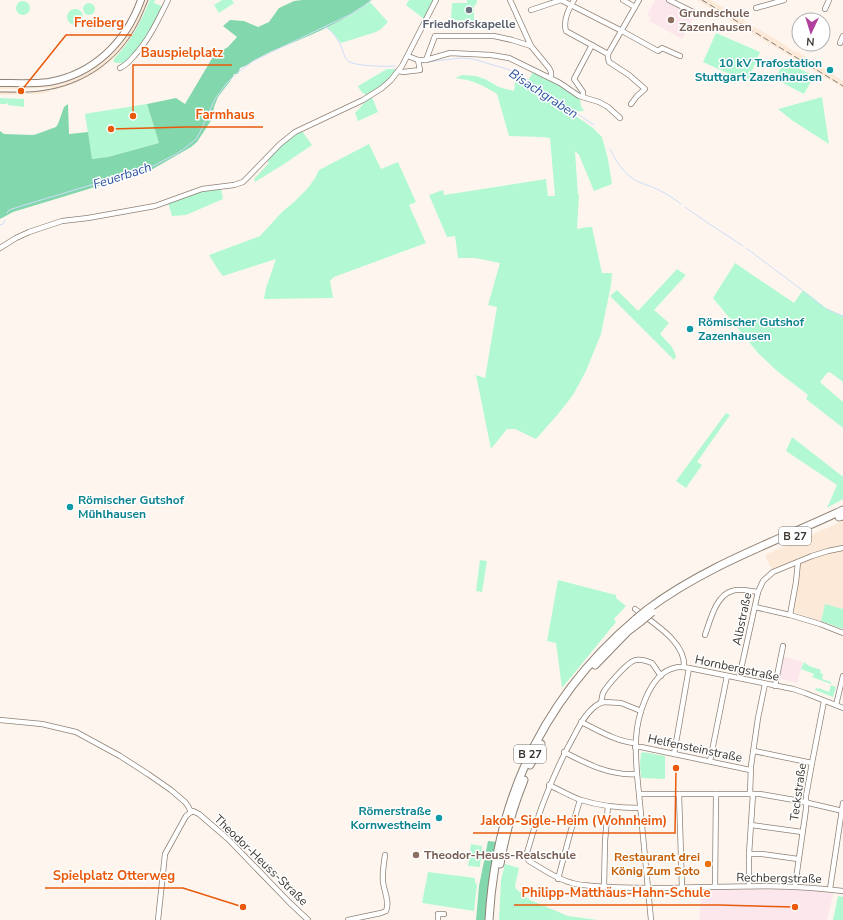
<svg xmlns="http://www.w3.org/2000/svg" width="843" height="920" viewBox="0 0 843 920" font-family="'Nunito Sans',sans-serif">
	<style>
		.built { fill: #fde9d7 }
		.education { fill: #fce7ec }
		.green { fill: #b2f9d3 }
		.forest { fill: #82d7ac }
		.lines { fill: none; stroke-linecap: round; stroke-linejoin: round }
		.stream { stroke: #ceddf9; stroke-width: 1 }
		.minor-casing { stroke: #8f8277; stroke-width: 6 }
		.major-casing { stroke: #8f8277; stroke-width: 8 }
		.highway-casing { stroke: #8f8277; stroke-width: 9 }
		.minor { stroke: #fff; stroke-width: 4.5 }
		.major { stroke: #fff; stroke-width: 6 }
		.highway { stroke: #fff; stroke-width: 7 }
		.tram { stroke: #857f79; stroke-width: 1 }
		.rail { stroke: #857f79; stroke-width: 1; stroke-dasharray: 6 3; stroke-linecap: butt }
		.highway-bridge-casing { stroke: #8f8277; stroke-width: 9; stroke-linecap: butt }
		.highway-bridge { stroke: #fff; stroke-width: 7 }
		.worship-dot { fill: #6b7280; stroke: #fff; stroke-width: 1.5 }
		.education-dot { fill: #8d6e63; stroke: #fff; stroke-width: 1.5 }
		.culture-dot { fill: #0f9aa8; stroke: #fff; stroke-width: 1.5 }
		.food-dot { fill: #e8710a; stroke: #fff; stroke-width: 1.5 }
		.labels { text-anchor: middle; stroke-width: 3; stroke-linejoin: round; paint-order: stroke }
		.shield { fill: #fff; stroke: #76726f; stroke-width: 1 }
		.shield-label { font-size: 11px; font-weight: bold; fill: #3b3631 }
		.education-label { font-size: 12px; font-weight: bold; fill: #785e54; stroke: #fff; text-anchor: start }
		.worship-label { font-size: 12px; font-weight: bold; fill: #5b616d; stroke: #fff }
		.culture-label { font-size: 12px; font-weight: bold; fill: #0d838f; stroke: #fff; text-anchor: end }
		.street-label { font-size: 12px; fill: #3b3631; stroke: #fff }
		.food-label { font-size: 12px; font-weight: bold; fill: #c56008; stroke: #fff; text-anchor: end }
		.water-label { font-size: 13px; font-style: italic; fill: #2a52a0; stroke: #fff }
		.leader { fill: none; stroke: #e8590c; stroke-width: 1.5 }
		.callout-dot { fill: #e8590c; stroke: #fff; stroke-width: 1.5 }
		.callout-label { font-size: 13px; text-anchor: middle; font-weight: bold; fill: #e8590c; stroke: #fff; stroke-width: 3; stroke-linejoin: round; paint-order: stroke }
	</style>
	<rect width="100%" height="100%" fill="#fef6ee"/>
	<g class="built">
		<path d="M143,0H149L139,24L131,38L123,49L113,59L99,71L76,83L55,90H52L51,87L41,88L0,89V86H30L80,75L96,66L109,56L123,41L134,22Z"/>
		<path d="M697,0H711L712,1L743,19L747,23L769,35L795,52L797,51L843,81V88Z"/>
		<path d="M49,89L50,92L37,94L0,95V91L30,92Z"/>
		<path d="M843,521V609L825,605L821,621L790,611L798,562L773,572L765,555Z"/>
	</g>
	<g class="education">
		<path d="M655,0H666L695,14L682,39L649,21L651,18L647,15Z"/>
		<path d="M782,656L803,662L797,683L778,678Z"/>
		<path d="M775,888L834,892L827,920H699L702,890Z"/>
	</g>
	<g class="green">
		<path d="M150,0H155L154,3L162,6L151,28L143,42L125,63H115L113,60C131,41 140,24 150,0Z"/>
		<path d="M222,0H232L234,3L219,13L214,5Z"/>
		<path d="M409,0H433L424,19L406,5Z"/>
		<path d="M467,0H477L476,5H474V21L451,20L452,3H467Z"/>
		<circle cx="23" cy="8" r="7"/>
		<path d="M370,2L388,22L381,29L376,32L341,43L333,33L327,28L351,15Z"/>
		<circle cx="89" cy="9" r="6"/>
		<circle cx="75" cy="17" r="8"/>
		<path d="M716,33L760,52L747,82L703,62Z"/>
		<path d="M784,61L814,76L804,94L775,79Z"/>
		<path d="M387,69H397C389,80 379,87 367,95C362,94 360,90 358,86Z"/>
		<path d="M534,71L552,80L580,98L581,106L584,111L570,112L593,128L602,137L608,159L612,184L594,191L579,155L575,151L578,195H579L577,229L587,227H592L602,273H612L611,285L601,334L586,371L573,395L559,413L536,439L515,429H507L491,449L476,375L485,378L497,307L488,305L500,263L475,258H458L455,236L447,237L429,195L443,190L444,195L546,179L548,196H555L550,138L542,137L509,136L497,94C482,85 473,80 455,78L462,75L476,76L485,79L499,87L514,91L515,82L526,85H525Z"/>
		<path d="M372,97L378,112L358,121L355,113L366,101Z"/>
		<path d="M822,97L829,144L793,121L778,109Z"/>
		<path d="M0,98L24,99V107L8,105V102L7,104H0Z"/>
		<path d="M147,104L159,143L108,157L92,159L85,114L90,113Z"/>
		<path d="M302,131L312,145L284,164L255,182L254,179L269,163L267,160C278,149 288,138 302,131Z"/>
		<path d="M369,144L381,169L398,162L416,202L409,205L426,243L334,277L330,281L333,298L264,299L266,288L276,259L223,276L219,271L209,255L260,236L282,212L295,201L308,188L315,178L319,170Z"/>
		<path d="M221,188L223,199L186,215L172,216L168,202L203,191Z"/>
		<path d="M735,263L794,303L803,290L826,308L843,316V382L831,373L828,372L820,382L843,402V428L806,399L808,395L777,371L758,353L713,298Z"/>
		<path d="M677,269L686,275L654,310L669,323L660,334L672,347L676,356L674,360L610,296L617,290L638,311Z"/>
		<path d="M726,413L730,415L697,462L702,465L686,488L676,481Z"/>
		<path d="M792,437L842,476H843V499L827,508L837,485L786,451Z"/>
		<path d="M480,560L487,561L482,592L476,591Z"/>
		<path d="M558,580L616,595V598L626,606L614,619L616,622L562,688L556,643L547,641Z"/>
		<path d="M825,604L843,609V629L821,621Z"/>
		<path d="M804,662L809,666L821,670L820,673L823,674L822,679L831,682V684L812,677L814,674L801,669Z"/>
		<path d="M831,685L836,687L833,697L815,690L816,688L818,689L819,688L829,692Z"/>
		<path d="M643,752L665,756V779L641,778L640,764L641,753Z"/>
		<path d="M471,844L482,846L480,867L468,866Z"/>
		<path d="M505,864L519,868L515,886L516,889L530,900L568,916L598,920H499L501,880Z"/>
		<path d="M428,872L475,878V882L477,885L474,911L422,903Z"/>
		<path d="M838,896L843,897V920H833Z"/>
	</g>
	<g class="forest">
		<path d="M302,0H372C347,20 316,33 287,45C279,48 271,51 264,55C256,59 249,65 240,68L238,74H234L231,80L218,97L214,107L212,119L197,142L191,147L151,170L13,212L0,219V131L4,134L34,135L56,127L58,124L64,107L68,104L69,134L88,132L92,159L108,157L159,143L147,104L176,98L185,104L214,55L228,47L237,37L223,26L230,20L244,21L258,27L269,22L279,8L294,1Z"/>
		<path d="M488,841L497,842L487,920H476L479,886Z"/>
	</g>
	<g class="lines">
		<g class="stream">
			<path d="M325,27C332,30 338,40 341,46C343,51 344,57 348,61C354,66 386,67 395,66"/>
			<path d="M421,63L460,58L473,59L507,69L519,74L547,93L594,125"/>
			<path d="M610,149C615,159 621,170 631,177C638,183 648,185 657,189C665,193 673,198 681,204"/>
			<path d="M685,207L705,221L743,246"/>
			<path d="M7,213L9,210L21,206L151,167L176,154L185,148L196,139L200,132L215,99L227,83L237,73L253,61L351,14L365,5L371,0"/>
			<path d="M0,225L3,224L5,220"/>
			<path d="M746,248L802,290"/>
			<path d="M804,292L823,307"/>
			<path d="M826,309L843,316"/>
		</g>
		<defs>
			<g id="minor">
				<path d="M510,0L531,46L549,68L551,72V78"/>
				<path d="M574,0C569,8 563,21 566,31L608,54"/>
				<path d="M623,0L635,7"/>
				<path d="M669,0L697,14"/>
				<path d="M756,8L784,0"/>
				<path d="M825,9L829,0"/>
				<path d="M531,10L561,0L622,31L658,51L662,48L680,56"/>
				<path d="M840,43L843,36"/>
				<path d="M408,56L418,60H426L450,53L491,55L509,58L560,83L579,96L599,102L608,107L620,118"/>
				<path d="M426,60L435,36H494L512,40L531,46"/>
				<path d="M120,68C126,65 130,61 134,56C149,40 158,20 168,0"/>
				<path d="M399,71L403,72L420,70L418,60"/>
				<path d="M583,97V92L574,79L592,45"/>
				<path d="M631,104L637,96L645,89L629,75L609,62L608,58V54L639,0"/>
				<path d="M0,248L16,238L29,232L62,221L88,218L155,206L202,189L234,185L243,182L248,177L280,144L295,132L363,100L382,88L391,80L402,66L436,0"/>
				<path d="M755,607L790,615L820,624L843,633"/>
				<path d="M635,609C653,623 686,642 684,667"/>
				<path d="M790,615L796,582L798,562"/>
				<path d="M705,635C710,621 716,595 732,591C739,588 750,591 758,592"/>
				<path d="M739,678L758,592L763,581L773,572L812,556L828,551L843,548"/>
				<path d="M775,686L783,646"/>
				<path d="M601,702C602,699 602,696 603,693C607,686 628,661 636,660C641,659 647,661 652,663L661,676"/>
				<path d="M836,705L843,676"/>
				<path d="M641,711L621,703L604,702C590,705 580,724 574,736C552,775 538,813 526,856L529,861C543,869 556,879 572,883C578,885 586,885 593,886C616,888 640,888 663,888C723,887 783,883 843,891"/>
				<path d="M0,720L42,724L76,732L120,756L148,774L171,790L185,802L188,806L191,812"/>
				<path d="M581,722C598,730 617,742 635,743"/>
				<path d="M635,747H641L750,770"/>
				<path d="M754,751L812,763"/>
				<path d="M564,752C587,764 611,776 636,774"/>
				<path d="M674,754L689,668"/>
				<path d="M710,761L727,676"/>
				<path d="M549,785C560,790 570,796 581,800C600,806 620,808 640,808"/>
				<path d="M639,794H760L800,801L843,811"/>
				<path d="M679,794L682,888"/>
				<path d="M750,794L751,766L758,718L765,684"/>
				<path d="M191,812L193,811L199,814L228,839L289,902L308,920"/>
				<path d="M751,825L802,832"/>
				<path d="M749,854H762L798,859"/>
				<path d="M558,879L571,830L580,800"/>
				<path d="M749,886V854L753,794"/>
				<path d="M795,886L806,809V796L812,763L824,701"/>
				<path d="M604,887L605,841L608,806"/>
				<path d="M715,887L716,794"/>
				<path d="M830,889L843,803"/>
				<path d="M158,920L165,854L186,816L191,812"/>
				<path d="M348,920L381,913L386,911C390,902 384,891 383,882C382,873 384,863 385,855"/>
				<path d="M438,920V914H444"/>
				<path d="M651,920L639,794C637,776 635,758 636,739C637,717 649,674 674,668C679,666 684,667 689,668L793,689L805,693L843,708"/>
			</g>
			<path id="major" d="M0,83C16,83 33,84 49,82C94,74 126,42 141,0"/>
			<g id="highway">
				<path d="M839,517L843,516"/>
				<path d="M648,609C707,565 777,541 843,510"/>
				<path d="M595,665L627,632L640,622"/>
				<path d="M530,765L541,744"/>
				<path d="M500,864C505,835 513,807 524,780"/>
				<path d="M489,920C496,799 543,698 636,619"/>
			</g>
		</defs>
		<use href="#minor" class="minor-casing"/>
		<use href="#major" class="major-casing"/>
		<use href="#highway" class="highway-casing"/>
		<use href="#minor" class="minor"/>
		<use href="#major" class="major"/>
		<use href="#highway" class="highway"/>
		<path class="tram" d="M0,92C15,92 31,93 46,90C79,85 110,66 129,38C137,27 143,13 148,0"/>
		<path class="rail" d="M702,0L843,86"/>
		<defs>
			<g id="highway-bridge">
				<path d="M636,619L648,609"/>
				<path d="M640,622L652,612"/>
			</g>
		</defs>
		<use href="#highway-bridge" class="highway-bridge-casing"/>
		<use href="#highway-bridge" class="highway-bridge"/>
	</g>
	<circle class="worship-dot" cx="469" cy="10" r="4"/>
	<g class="education-dot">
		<circle cx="671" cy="20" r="4"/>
		<circle cx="416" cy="855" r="4"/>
	</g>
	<g class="culture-dot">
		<circle cx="830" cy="70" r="4"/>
		<circle cx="690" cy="329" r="4"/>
		<circle cx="70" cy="507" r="4"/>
		<circle cx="439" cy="818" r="4"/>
	</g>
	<circle class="food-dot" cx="708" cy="864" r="4"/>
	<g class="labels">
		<g class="shield">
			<rect x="779" y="527" width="32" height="18" rx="3"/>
			<rect x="514" y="745" width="32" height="18" rx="3"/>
		</g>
		<g class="shield-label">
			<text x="795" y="540">B 27</text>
			<text x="530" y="758">B 27</text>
		</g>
		<g class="education-label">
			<text x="679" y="17">Grundschule<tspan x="679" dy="14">Zazenhausen</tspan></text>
			<text x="424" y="859">Theodor-Heuss-Realschule</text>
		</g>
		<g class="worship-label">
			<text x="469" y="28">Friedhofskapelle</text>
		</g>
		<g class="culture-label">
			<text x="822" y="67">10 kV Trafostation<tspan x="822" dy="14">Stuttgart Zazenhausen</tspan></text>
			<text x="698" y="326" text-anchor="start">Römischer Gutshof<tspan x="698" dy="14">Zazenhausen</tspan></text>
			<text x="78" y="504" text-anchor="start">Römischer Gutshof<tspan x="78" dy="14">Mühlhausen</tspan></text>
			<text x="431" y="815">Römerstraße<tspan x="431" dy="14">Kornwestheim</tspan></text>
		</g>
		<g class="street-label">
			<text transform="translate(742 619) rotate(-78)" y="4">Albstraße</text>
			<text transform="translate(737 668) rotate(12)" y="4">Hornbergstraße</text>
			<text transform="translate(695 748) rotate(12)" y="4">Helfensteinstraße</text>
			<text transform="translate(798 792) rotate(-82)" y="4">Teckstraße</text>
			<text transform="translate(261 860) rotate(44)" y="4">Theodor-Heuss-Straße</text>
			<text transform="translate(779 878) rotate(1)" y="4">Rechbergstraße</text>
		</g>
		<g class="food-label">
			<text x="700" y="861">Restaurant drei<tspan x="700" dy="14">König Zum Soto</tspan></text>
		</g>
		<g class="water-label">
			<text transform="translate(544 93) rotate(33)" y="5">Bisachgraben</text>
			<text transform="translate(122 175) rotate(-18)" y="5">Feuerbach</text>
		</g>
	</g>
	<path class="leader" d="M21 91L66 35H132M133 116L133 65H232M111 129L187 127H263M676 768L675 833H473M243 907L183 888H45M795 907L719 905H514"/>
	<g class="callout-dot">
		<circle cx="21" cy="91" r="4"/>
		<circle cx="133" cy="116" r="4"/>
		<circle cx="111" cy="129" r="4"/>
		<circle cx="676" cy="768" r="4"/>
		<circle cx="243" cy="907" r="4"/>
		<circle cx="795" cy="907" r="4"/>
	</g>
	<g class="callout-label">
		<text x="99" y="27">Freiberg</text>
		<text x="182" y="57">Bauspielplatz</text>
		<text x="225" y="119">Farmhaus</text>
		<text x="574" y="825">Jakob-Sigle-Heim (Wohnheim)</text>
		<text x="114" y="880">Spielplatz Otterweg</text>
		<text x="616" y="897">Philipp-Matthäus-Hahn-Schule</text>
	</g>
	<g transform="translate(811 32) rotate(184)"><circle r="19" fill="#ffffff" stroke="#b1afad"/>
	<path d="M0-3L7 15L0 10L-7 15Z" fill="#b1409c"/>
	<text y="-6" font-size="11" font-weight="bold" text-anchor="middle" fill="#3b3631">N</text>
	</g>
</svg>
